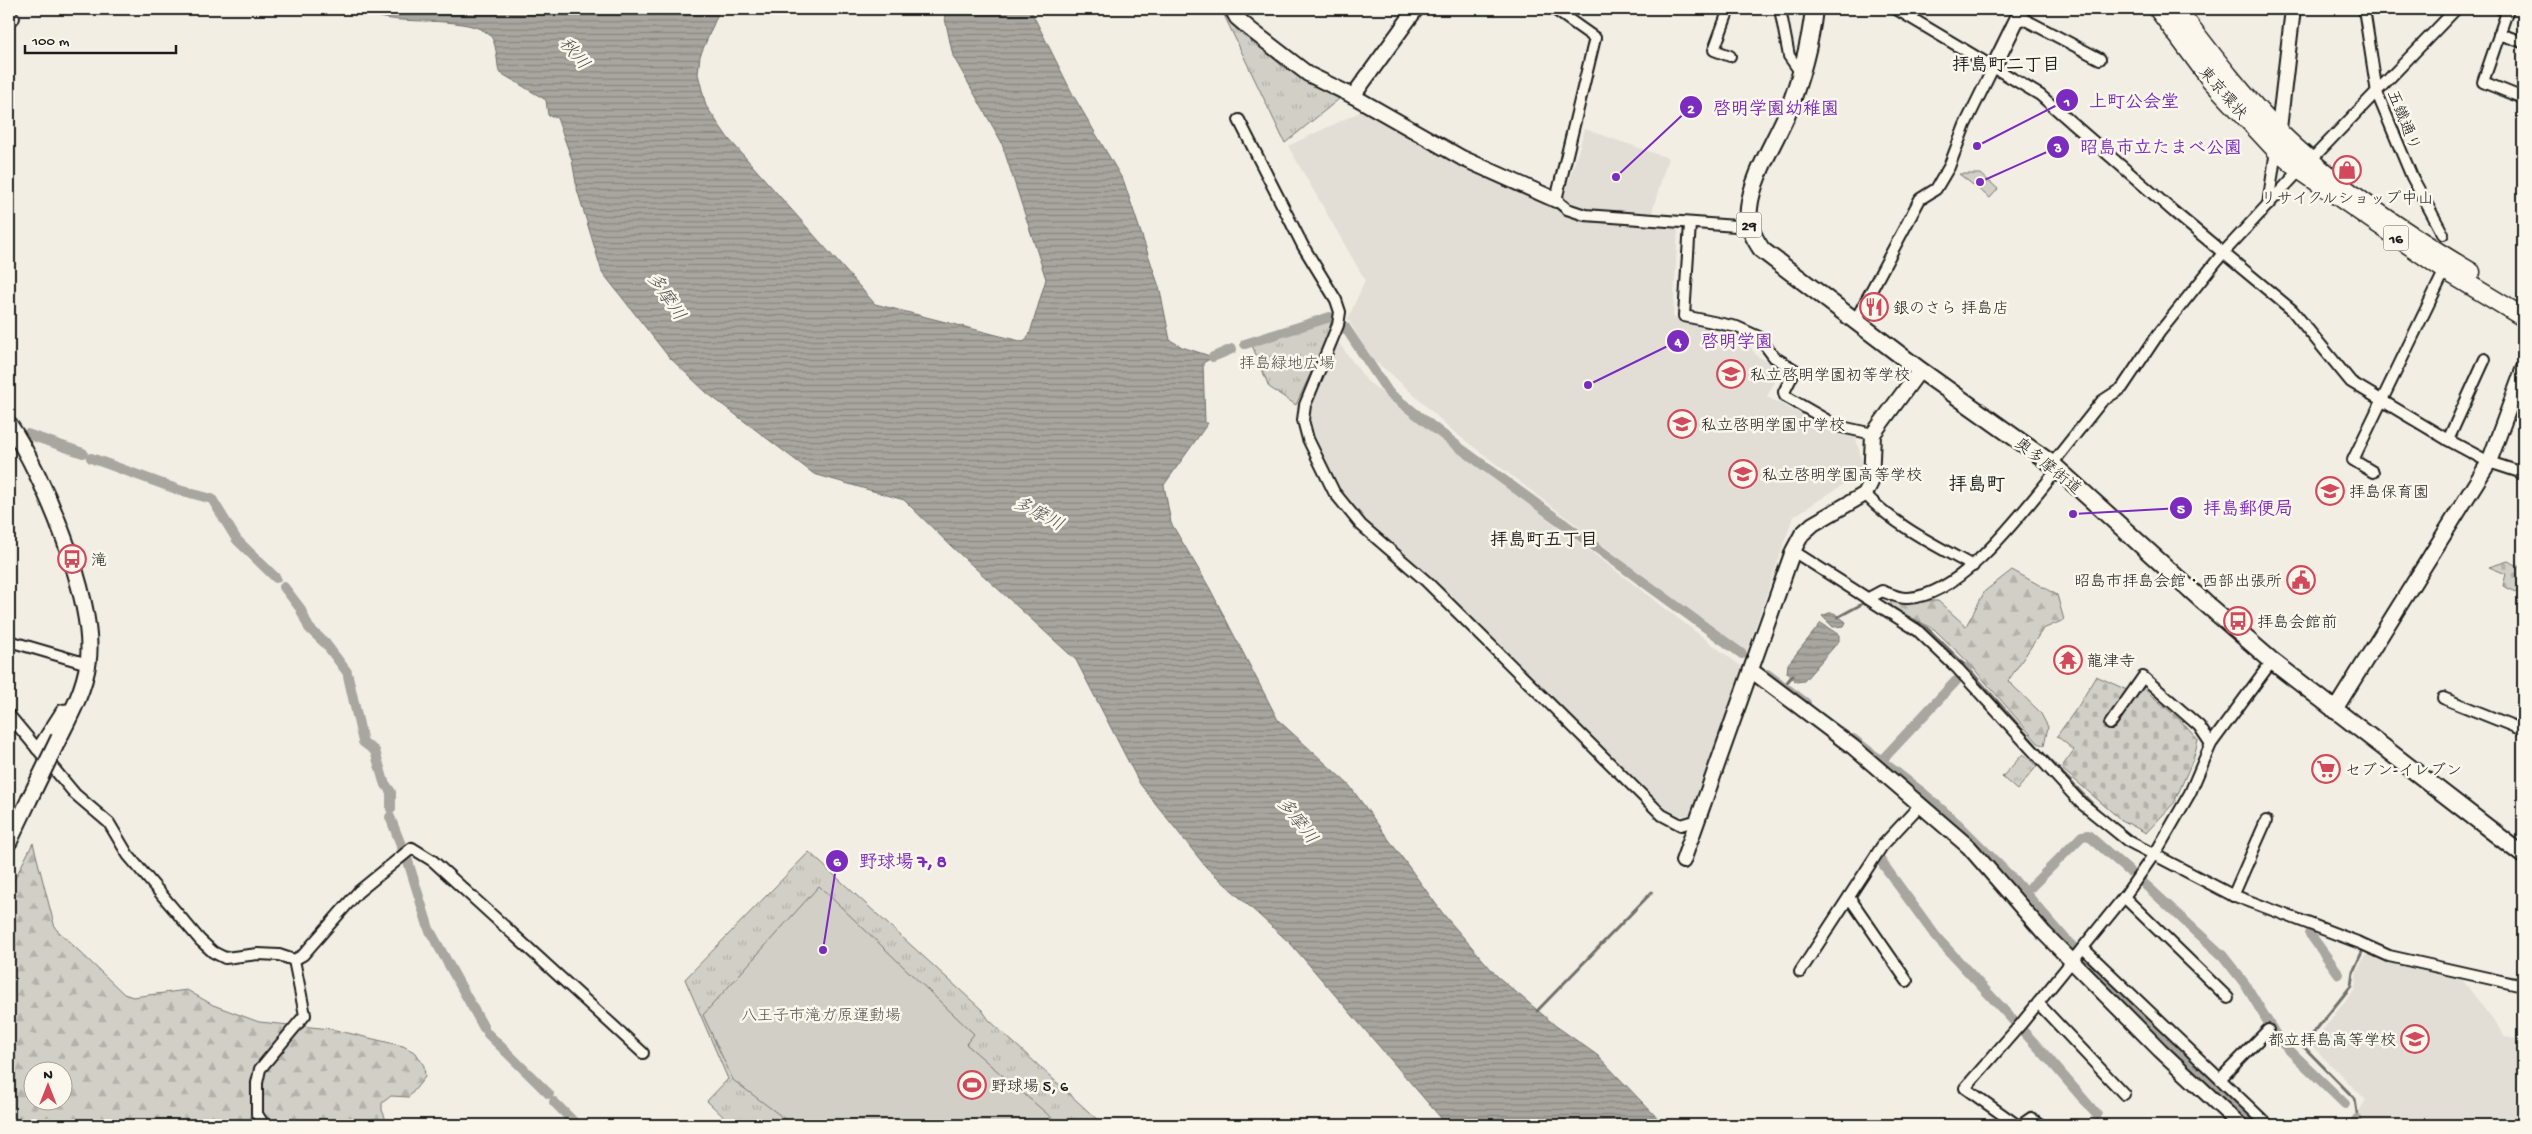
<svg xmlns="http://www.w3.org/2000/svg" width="2532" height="1134" viewBox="0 0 2532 1134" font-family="'Gochi Hand','Klee One',sans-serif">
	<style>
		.built { fill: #e2ded5 }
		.grass { fill: url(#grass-tufts); stroke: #777671 }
		.forest { fill: url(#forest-firs); stroke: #777671; fill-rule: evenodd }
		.cemetery { fill: url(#cemetery-stones); stroke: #777671 }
		.pitch { fill: #d2cfc6; stroke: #777671 }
		.water { fill: url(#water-rules); stroke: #716f6b }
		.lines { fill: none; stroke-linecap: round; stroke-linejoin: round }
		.stream { stroke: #716f6b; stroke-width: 3 }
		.canal { stroke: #a9a6a0; stroke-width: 10 }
		.minor-casing { stroke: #1c1c1c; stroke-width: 14 }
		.tertiary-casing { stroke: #1c1c1c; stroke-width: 18 }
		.secondary-casing { stroke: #1c1c1c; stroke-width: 19 }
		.primary-casing { stroke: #1c1c1c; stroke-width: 20 }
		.trunk-casing { stroke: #1c1c1c; stroke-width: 21 }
		.minor { stroke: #fbf7ec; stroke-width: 10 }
		.tertiary { stroke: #fbf7ec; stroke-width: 14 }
		.secondary { stroke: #fbf7ec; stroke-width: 15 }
		.primary { stroke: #fbf7ec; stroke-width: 16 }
		.trunk { stroke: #fbf7ec; stroke-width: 18 }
		.secondary-bridge-casing { stroke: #1c1c1c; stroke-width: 19; stroke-linecap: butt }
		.secondary-bridge { stroke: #fbf7ec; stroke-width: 15 }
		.labels { text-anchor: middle; stroke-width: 5; stroke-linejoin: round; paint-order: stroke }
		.shield { fill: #fbf7ec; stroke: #5f5e5a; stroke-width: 1 }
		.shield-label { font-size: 15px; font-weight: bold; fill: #1c1c1c }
		.street-label { font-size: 16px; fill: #1c1c1c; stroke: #fbf7ec }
		.poi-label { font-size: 16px; fill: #1c1c1c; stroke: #fbf7ec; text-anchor: start }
		.park-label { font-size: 16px; fill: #53524f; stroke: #fbf7ec }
		.water-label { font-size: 18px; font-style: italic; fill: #545351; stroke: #fbf7ec }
		.neighbourhood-label { font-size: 18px; font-weight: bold; fill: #1c1c1c; stroke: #fbf7ec }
		.quarter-label { font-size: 19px; font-weight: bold; fill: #1c1c1c; stroke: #fbf7ec }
		.leader { fill: none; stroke: #7b2cbf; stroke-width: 2 }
		.callout-dot { fill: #7b2cbf; stroke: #fbf7ec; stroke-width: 2 }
		.mark-label { font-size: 15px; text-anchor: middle; font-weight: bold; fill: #fff }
		.callout-label { font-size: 18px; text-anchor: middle; font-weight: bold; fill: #7b2cbf; stroke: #fbf7ec; stroke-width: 5; stroke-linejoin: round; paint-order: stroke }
	</style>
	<defs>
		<pattern id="grass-tufts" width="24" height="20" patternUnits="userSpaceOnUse" patternTransform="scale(1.25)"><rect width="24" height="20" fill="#d2cfc6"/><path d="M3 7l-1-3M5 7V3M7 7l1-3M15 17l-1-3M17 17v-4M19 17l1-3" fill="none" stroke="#b4b1aa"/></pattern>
		<pattern id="forest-firs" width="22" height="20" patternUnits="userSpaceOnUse" patternTransform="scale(1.25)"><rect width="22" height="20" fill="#d2cfc6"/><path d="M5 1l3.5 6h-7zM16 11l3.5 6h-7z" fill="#b4b1aa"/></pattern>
		<pattern id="cemetery-stones" width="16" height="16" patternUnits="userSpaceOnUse" patternTransform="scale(1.25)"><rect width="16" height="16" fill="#d2cfc6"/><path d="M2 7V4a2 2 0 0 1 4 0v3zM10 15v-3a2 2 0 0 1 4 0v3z" fill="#b4b1aa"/></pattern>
		<pattern id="water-rules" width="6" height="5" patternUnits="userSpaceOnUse" patternTransform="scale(1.25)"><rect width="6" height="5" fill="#a9a6a0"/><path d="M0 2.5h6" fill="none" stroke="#898682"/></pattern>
	</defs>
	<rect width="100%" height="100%" fill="#f2eee4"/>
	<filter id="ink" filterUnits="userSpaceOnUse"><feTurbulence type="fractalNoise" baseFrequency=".02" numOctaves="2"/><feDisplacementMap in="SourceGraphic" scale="10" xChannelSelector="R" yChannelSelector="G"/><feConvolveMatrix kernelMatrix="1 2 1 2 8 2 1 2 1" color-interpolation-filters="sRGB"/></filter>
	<g filter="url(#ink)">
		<g class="built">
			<path d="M1362,111L1556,210L1678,227L1673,317L1733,331L1746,341L1757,356L1781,368L1767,397L1830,429L1855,434L1863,466L1853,478L1793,517L1746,654L1454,432L1390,373L1370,358L1348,319L1365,280L1288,146Z"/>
			<path d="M1585,129L1668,158L1652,212L1589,211L1567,203L1564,197Z"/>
			<path d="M1338,342L1367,381L1742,667L1693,815L1677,816L1666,809L1429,574L1376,532L1341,492L1320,453L1311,429L1310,408L1315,395Z"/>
			<path d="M2367,953L2461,978L2505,1036L2523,1042V1125H2350L2366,1100L2311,1045L2355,988L2357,970Z"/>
		</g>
		<g class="grass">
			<path d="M1224,15L1282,66L1339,99L1285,143Z"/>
			<path d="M1959,174H1981L1998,189L1990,198Z"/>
			<path d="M1331,321L1329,334L1296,405L1269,387L1252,345Z"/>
			<path d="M2023,754L2037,766L2017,790L2002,777Z"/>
			<path d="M809,852L982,1010L989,1020L1103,1125H732L707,1101L728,1079L685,979Z"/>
		</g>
		<g class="forest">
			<path d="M2012,570L2057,595L2064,620L2043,629L2008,681L2040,712L2048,727L2044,746L2038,743L1968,662L1934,629L1892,608L1890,600L1938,601L1966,626L1985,591Z"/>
			<path d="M33,843L55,928L124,994L133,997L187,990L213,1005L259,1022L331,1029L403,1046L416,1053L424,1066L425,1077L409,1097L391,1096L382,1103V1110L388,1125H9V890ZM32,1072H62V1102H32Z"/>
		</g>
		<g class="cemetery">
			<path d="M2508,561L2523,568V595L2503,586L2506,574L2489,567Z"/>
			<path d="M2096,676L2127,690L2133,682L2137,683L2179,719L2198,740L2194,757L2174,803L2146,833L2120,819L2061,768L2074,750L2057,736L2079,705Z"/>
		</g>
		<path class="pitch" d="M819,886L974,1034L966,1044L1060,1125H793L733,1080L703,1015Z"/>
		<g class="water">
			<path d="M359,9H720L700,56L698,74L706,106L728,138L875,304L1024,342L1030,333L1046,279L1001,141L953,56L943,9H1030L1073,95L1124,182L1160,290L1170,340L1182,347L1213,357L1203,363L1205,423H1208L1164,485L1171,523L1209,587L1278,720L1349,785L1444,915L1497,976L1556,1026L1597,1055L1664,1125H1447L1291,944L1206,867L1140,784L1076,660L951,546L904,500L814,474L707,393L668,356L602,272L577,189L572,160L557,118L548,115L546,100L499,72C497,63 497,47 492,38C479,17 416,23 392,19C380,18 370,14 359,9Z"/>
			<path d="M1829,613H1834L1846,622L1844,626L1833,627L1822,616Z"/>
			<path d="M1821,623L1839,635V641L1804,681L1796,682L1787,673L1788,664Z"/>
		</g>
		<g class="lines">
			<g class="stream">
				<path d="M1877,599L1927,628L1968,668L2041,751L2101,813"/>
				<path d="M1838,617L1862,604"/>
				<path d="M1784,686L1793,675"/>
				<path d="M2494,975L2523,979"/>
				<path d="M1537,1011L1652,892"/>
				<path d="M2358,1120L2355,1099L2303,1046L2351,986L2353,972L2362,952"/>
			</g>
			<g class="canal">
				<path d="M1345,327L1389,393L1460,448L1742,654"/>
				<path d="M1245,344L1330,317"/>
				<path d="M1213,357L1232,349"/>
				<path d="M27,434L83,453"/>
				<path d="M91,458L179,490L212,499L237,540L276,578"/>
				<path d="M284,587L300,608L309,628L326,644L347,672"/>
				<path d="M1967,669L1968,668"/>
				<path d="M1767,674L1806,703"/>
				<path d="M348,676L363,742L375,751L384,782L391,792V809"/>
				<path d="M1853,739L1923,793L1959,825L2014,880L2068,942L2256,1125"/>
				<path d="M1882,760L1956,681"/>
				<path d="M390,817L403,850"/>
				<path d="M1877,856L1937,938L2048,1058L2097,1115"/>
				<path d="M407,858L429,929L484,1028"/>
				<path d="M2138,878L2223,956L2245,984L2279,1040L2345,1104"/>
				<path d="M2030,888L2082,836L2088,835L2129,871"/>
				<path d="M2310,934L2339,974"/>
				<path d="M488,1034L549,1094"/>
				<path d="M554,1102L577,1125"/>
				<path d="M2353,1125L2357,1119"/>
			</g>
			<defs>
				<g id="minor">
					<path d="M1554,9L1595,38L1556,200L1567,209L1585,215L1750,227"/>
					<path d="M1729,9L1714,50L1730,56"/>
					<path d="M1780,9L1789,56L1801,73"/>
					<path d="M1896,9L2040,95L2174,212L2292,310L2351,382L2448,440L2489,462L2523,473"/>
					<path d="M2364,9L2377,93L2412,177L2443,234"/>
					<path d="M2501,9L2507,12L2483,82L2523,98"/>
					<path d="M2018,16L2100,59"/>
					<path d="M9,17L14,18"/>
					<path d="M2499,34L2523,42"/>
					<path d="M1239,120L1303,246L1336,300L1340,312L1338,325L1305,405L1303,420L1308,439L1334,492L1361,525L1426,581L1662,815L1681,825L1698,820"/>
					<path d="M2310,161L2456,9"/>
					<path d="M2268,205L2276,150"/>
					<path d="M1690,224L1684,316L1737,327L1759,337L1774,357L1795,370L1784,392L1785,396L1837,426L1873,434"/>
					<path d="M1855,321L1920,199L1936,189L1949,167L1965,125L1994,66"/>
					<path d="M2448,440L2485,359"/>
					<path d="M2052,464L2102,401L2122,388L2159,333L2223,253L2300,170"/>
					<path d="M2373,472L2353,460L2445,270"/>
					<path d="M1865,494C1895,526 1935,545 1973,566"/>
					<path d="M1793,551L1917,630L1958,669L2081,803L2128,841L2230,894L2360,943L2389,956L2523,986"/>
					<path d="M1867,599L1882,591C1890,594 1900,599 1908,598C1963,596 2024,509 2058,469"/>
					<path d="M9,641L88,664"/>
					<path d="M2443,698L2523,730"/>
					<path d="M9,715L75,794L109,823L128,855L200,940L213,952L225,958L258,954L279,955L294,960L303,955L358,892L412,848L433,861L643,1053"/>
					<path d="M2110,724L2143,677L2199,726L2211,744"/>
					<path d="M37,749L62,710L73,709"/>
					<path d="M2233,896L2266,821"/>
					<path d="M1849,897L1907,981"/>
					<path d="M2124,897L2228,998"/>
					<path d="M2083,948L2268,1125"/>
					<path d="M1800,972L1882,846L1921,804"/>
					<path d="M2038,1003L2124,1094"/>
					<path d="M2220,1079L2268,1030"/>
					<path d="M264,1125L257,1114V1083L260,1069L305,1015L294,960"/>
					<path d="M2017,1125L1965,1088L2021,1024L2124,897L2159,847L2190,793L2211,744L2272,661"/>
					<path d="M2021,1125L2031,1118L2041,1125"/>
				</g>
				<g id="tertiary">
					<path d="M1232,9L1237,18L1251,30L1308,74L1353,96L1462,158L1556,200"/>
					<path d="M1994,66L2022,9"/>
					<path d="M1353,96L1416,9"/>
					<path d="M2278,137L2293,9"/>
					<path d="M1752,671L1853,747L1969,847L2044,933L2160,1050L2240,1125"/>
					<path d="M2334,711L2489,462L2523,370"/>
					<path d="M1683,861L1793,551L1802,534L1813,524L1865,494L1871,482L1873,434L1920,370"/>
				</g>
				<g id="secondary">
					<path d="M9,424C43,474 97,603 88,663C84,690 71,714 59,738"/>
					<path d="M9,842L29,800"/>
				</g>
				<path id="primary" d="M1814,9C1810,46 1800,81 1786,116C1774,143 1752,178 1749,208C1747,225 1753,237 1762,250L1920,370L2052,464L2205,603L2272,661L2523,855"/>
				<g id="trunk">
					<path d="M2158,9L2210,79L2276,150L2300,170L2445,270L2523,317"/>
					<path d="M2177,9C2209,51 2241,94 2278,131C2331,184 2407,234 2471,272"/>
				</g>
			</defs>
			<use href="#minor" class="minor-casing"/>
			<use href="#tertiary" class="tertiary-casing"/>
			<use href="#secondary" class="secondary-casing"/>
			<use href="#primary" class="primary-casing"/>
			<use href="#trunk" class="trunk-casing"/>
			<use href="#minor" class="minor"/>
			<use href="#tertiary" class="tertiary"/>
			<use href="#secondary" class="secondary"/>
			<use href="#primary" class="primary"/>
			<use href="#trunk" class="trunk"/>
			<defs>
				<path id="secondary-bridge" d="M29,800L59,738"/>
			</defs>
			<use href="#secondary-bridge" class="secondary-bridge-casing"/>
			<use href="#secondary-bridge" class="secondary-bridge"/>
		</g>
	</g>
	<defs>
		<symbol id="shop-ring" viewBox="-11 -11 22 22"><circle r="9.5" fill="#fbf7ec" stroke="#d1495b" stroke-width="1.5"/><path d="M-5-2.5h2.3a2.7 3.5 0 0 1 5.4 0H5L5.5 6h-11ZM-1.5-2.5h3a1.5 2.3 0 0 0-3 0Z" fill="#d1495b"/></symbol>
		<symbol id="restaurant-ring" viewBox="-11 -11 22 22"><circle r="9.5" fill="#fbf7ec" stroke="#d1495b" stroke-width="1.5"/><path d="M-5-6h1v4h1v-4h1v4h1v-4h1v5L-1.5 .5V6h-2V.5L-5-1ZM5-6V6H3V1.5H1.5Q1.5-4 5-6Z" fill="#d1495b"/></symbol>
		<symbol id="school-ring" viewBox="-11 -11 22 22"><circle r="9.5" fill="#fbf7ec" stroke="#d1495b" stroke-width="1.5"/><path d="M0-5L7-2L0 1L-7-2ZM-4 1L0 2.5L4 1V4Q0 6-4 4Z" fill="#d1495b"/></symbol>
		<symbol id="bus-ring" viewBox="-11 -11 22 22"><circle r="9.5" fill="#fbf7ec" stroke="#d1495b" stroke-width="1.5"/><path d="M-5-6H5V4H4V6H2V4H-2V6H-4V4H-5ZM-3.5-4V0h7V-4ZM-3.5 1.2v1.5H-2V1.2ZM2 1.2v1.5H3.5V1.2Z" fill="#d1495b"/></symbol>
		<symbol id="civic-ring" viewBox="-11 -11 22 22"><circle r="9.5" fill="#fbf7ec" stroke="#d1495b" stroke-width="1.5"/><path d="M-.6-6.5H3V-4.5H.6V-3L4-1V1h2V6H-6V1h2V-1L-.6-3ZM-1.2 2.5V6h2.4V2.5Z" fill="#d1495b"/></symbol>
		<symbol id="temple-ring" viewBox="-11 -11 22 22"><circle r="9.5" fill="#fbf7ec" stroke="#d1495b" stroke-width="1.5"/><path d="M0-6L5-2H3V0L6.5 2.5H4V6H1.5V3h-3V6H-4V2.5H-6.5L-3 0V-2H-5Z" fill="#d1495b"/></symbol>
		<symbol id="supermarket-ring" viewBox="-11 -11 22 22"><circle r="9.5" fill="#fbf7ec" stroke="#d1495b" stroke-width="1.5"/><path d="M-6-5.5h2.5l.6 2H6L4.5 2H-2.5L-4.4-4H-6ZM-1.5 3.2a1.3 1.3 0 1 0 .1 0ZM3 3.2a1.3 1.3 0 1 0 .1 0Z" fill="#d1495b"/></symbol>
		<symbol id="stadium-ring" viewBox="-11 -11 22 22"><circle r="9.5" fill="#fbf7ec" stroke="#d1495b" stroke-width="1.5"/><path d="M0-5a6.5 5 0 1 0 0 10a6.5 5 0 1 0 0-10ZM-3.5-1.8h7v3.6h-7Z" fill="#d1495b"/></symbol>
	</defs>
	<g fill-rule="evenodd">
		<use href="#shop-ring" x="2331" y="154" width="32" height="32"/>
		<use href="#restaurant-ring" x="1858" y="291" width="32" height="32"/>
		<use href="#school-ring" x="1715" y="358" width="32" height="32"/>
		<use href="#school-ring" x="1666" y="408" width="32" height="32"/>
		<use href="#school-ring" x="1727" y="458" width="32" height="32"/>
		<use href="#school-ring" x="2314" y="475" width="32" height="32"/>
		<use href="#bus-ring" x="56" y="543" width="32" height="32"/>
		<use href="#civic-ring" x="2285" y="564" width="32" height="32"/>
		<use href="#bus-ring" x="2222" y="605" width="32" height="32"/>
		<use href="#temple-ring" x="2052" y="644" width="32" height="32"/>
		<use href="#supermarket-ring" x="2310" y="753" width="32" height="32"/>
		<use href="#school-ring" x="2399" y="1023" width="32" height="32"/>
		<use href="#stadium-ring" x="956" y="1069" width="32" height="32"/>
	</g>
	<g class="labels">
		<g class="shield">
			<rect x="1736.5" y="212.5" width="25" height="25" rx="4"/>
			<rect x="2383.5" y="225.5" width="25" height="25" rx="4"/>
		</g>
		<g class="shield-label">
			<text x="1749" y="230">29</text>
			<text x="2396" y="243">16</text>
		</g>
		<g class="street-label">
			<text transform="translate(2224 92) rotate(49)" y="6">東京環状</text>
			<text transform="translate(2405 120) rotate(68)" y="6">五鐵通り</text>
			<text transform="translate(2049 465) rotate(39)" y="6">奥多摩街道</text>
		</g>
		<g class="poi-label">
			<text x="2347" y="203" text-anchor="middle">リサイクルショップ中山</text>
			<text x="1893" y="313">銀のさら 拝島店</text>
			<text x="1750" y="380">私立啓明学園初等学校</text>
			<text x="1701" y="430">私立啓明学園中学校</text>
			<text x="1762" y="480">私立啓明学園高等学校</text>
			<text x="2349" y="497">拝島保育園</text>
			<text x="91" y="565">滝</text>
			<text x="2282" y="586" text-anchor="end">昭島市拝島会館・西部出張所</text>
			<text x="2257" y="627">拝島会館前</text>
			<text x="2087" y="666">龍津寺</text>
			<text x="2345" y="775">セブン-イレブン</text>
			<text x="2396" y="1045" text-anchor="end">都立拝島高等学校</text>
			<text x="991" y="1091">野球場 5, 6</text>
		</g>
		<g class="park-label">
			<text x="1287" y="368">拝島緑地広場</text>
			<text x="821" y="1020">八王子市滝ガ原運動場</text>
		</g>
		<g class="water-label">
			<text transform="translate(575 53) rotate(50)" y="6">秋川</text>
			<text transform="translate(667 296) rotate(56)" y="6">多摩川</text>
			<text transform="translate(1039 513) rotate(28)" y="6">多摩川</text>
			<text transform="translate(1298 820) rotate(52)" y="6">多摩川</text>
		</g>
		<g class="neighbourhood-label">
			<text x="2006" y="70">拝島町二丁目</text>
			<text x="1544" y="545">拝島町五丁目</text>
		</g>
		<g class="quarter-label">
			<text x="1977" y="490">拝島町</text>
		</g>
	</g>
	<path class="leader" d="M1977 146L2067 100M1616 177L1691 107M1980 182L2058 147M1588 385L1678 341M2073 514L2181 508M823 950L837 861"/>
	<g class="callout-dot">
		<circle cx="1977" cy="146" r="5"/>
		<circle cx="1616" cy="177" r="5"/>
		<circle cx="1980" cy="182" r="5"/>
		<circle cx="1588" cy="385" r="5"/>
		<circle cx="2073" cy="514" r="5"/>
		<circle cx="823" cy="950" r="5"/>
		<circle cx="2067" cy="100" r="12"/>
		<circle cx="1691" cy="107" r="12"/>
		<circle cx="2058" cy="147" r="12"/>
		<circle cx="1678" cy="341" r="12"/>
		<circle cx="2181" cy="508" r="12"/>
		<circle cx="837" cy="861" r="12"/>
	</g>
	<g class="mark-label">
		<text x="2067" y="106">1</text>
		<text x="1691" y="113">2</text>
		<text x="2058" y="152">3</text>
		<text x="1678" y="346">4</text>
		<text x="2181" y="513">5</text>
		<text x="837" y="866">6</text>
	</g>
	<g class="callout-label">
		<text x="2134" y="107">上町公会堂</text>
		<text x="1776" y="114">啓明学園幼稚園</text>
		<text x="2161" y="153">昭島市立たまべ公園</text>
		<text x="1737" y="347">啓明学園</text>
		<text x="2248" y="514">拝島郵便局</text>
		<text x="903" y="867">野球場 7, 8</text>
	</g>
	<rect width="2532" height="1134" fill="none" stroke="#fbf7ec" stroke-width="30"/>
	<rect x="15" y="15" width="2502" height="1104" fill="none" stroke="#1c1c1c" stroke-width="2" filter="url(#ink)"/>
	<g transform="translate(48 1086)"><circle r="24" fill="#fbf7ec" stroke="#a29f99"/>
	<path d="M0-4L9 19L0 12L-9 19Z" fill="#d1495b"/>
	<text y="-8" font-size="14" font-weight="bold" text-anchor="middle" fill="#1c1c1c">N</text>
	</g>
	<path d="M25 45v8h151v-8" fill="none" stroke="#1c1c1c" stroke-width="2.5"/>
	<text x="32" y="45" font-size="15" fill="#1c1c1c" stroke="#fbf7ec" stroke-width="4" paint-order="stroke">100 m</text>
</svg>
